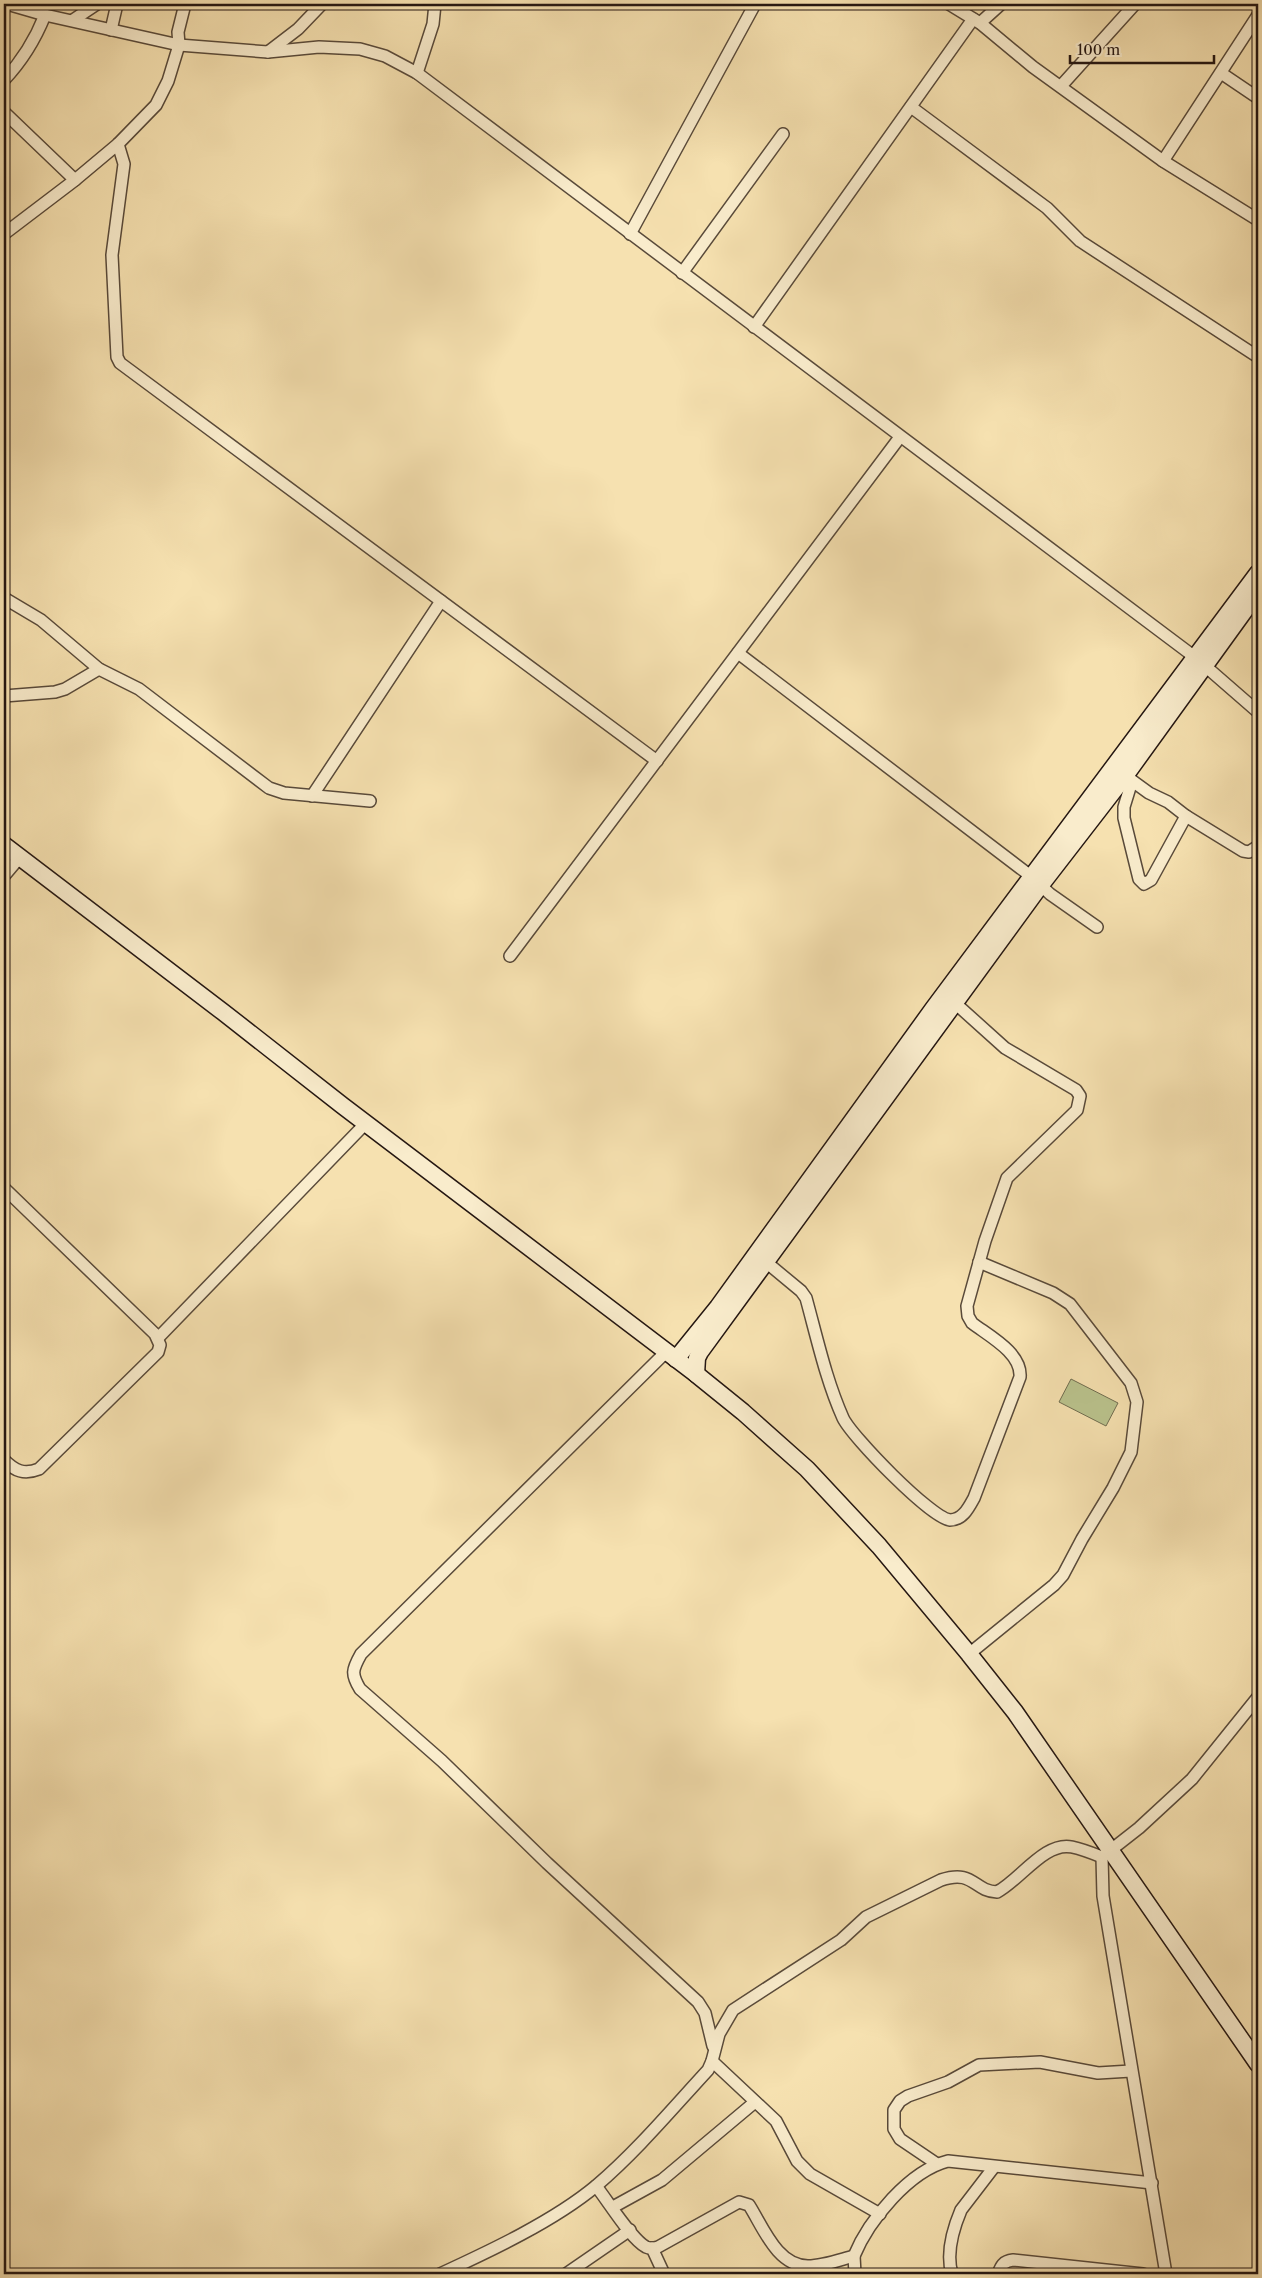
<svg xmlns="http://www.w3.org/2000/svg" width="1262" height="2278" viewBox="0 0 1262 2278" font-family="'Libre Caslon Text',serif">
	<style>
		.green { fill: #bac38d; stroke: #706d50 }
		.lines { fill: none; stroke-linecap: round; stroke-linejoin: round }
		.street-casing { stroke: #594a3a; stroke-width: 14 }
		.secondary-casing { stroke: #251712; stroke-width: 19 }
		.street { stroke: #f9eccc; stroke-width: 11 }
		.secondary { stroke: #f9eccc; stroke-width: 16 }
	</style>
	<rect width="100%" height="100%" fill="#f6e1b0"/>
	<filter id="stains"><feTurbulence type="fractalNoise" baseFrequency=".004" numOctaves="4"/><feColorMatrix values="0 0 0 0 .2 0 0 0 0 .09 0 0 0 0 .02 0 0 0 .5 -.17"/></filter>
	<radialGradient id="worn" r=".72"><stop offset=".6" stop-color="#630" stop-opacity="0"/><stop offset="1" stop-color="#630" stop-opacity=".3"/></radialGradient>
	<path class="green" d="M1071,1379L1118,1403L1106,1426L1059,1402Z"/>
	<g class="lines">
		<defs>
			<g id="street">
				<path d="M7,4L45,15L179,45L268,52L319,47L360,49L385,56L417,73L1196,658L1258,712"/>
				<path d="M949,4L980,23L1033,67L1163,161L1258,220"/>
				<path d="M73,20L97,4"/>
				<path d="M980,23L1001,4"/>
				<path d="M111,30L117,4"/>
				<path d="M268,52L298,29L322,4"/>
				<path d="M417,73L433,24L435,4"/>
				<path d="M1221,73L1258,98"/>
				<path d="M4,80C23,60 35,40 45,15"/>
				<path d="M1061,86L1135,4"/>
				<path d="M911,107L1047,208L1080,241L1258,357"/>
				<path d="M4,112L75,180"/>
				<path d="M118,144L124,164L112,255L117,357L120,363L657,761"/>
				<path d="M1163,161L1258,15"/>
				<path d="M4,234L75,180L118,144L156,105L168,81L179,45L178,32L185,4"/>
				<path d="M630,234L755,4"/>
				<path d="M682,273L783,134"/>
				<path d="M754,327L973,19"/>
				<path d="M4,598L41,620L99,669L139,689L269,788L284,793L370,801"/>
				<path d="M738,653L1032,877L1050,894L1097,927"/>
				<path d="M4,696L55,692L65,689L99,669"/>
				<path d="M1127,777L1149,793L1168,802L1186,816L1243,851L1249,852L1258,846"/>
				<path d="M1132,781L1124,807V818L1139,879L1144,884L1151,880L1186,816"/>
				<path d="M312,796L441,601"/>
				<path d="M4,876L20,857"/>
				<path d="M510,956L900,437"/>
				<path d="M4,1188L155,1334L160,1345L158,1352L39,1469C24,1475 15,1471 4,1460"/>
				<path d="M766,1262L801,1291L806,1298C817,1338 826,1380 843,1418C852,1437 931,1518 950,1520C963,1520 969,1507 974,1498L1020,1377C1022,1353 989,1336 972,1323L968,1316L967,1306L985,1241L1007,1178L1077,1110L1080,1096L1076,1090L1005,1048L955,1003"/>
				<path d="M158,1338L366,1123"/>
				<path d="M666,1352L361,1654C352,1670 351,1674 360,1689L442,1761L547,1863L698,2002L705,2013L713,2046"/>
				<path d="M969,1654L1054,1585L1063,1575L1082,1539L1113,1488L1131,1452L1137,1402L1131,1383L1070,1304L1053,1293L979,1262"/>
				<path d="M1102,1857L1103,1896L1166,2274"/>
				<path d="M712,2061L776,2121L797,2161L810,2174L880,2214"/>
				<path d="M937,2164L900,2139L894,2129V2110L900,2101L908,2096L948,2082L979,2065L1040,2062L1098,2073L1131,2071"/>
				<path d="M596,2186C608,2201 631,2239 646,2247C650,2249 654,2248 658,2247L739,2202L749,2205C763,2227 777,2266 808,2266C823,2266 839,2260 854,2256C869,2220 909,2171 948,2161L1152,2183"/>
				<path d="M613,2207L662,2180L755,2102"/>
				<path d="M652,2248L664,2274"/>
				<path d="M854,2256L855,2274"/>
				<path d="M440,2274C490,2251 554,2221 596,2186C637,2151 672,2109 708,2070L712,2061L719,2034L733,2010L841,1940L866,1917L941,1880C974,1869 973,1891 997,1892C1020,1880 1045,1841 1072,1847C1082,1849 1092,1853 1102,1857L1139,1828L1192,1779L1258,1697"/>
				<path d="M566,2274L630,2230"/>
				<path d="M952,2274C946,2254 953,2229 961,2210L994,2167"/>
				<path d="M998,2274C1001,2266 1003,2261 1013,2260L1143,2274"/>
			</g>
			<g id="secondary">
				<path d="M4,845L223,1012L343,1106L696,1374L743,1412L807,1469L879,1546L969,1654L1015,1712L1258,2064"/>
				<path d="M676,1359L718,1307L933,1009L1258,573"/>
				<path d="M696,1374L697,1358L700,1352L1040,886L1125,776L1258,592"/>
			</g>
		</defs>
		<use href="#street" class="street-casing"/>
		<use href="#secondary" class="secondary-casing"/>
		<use href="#street" class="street"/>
		<use href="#secondary" class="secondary"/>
	</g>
	<rect width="1262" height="2278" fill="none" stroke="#f6e1b0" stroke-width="20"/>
	<rect x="5" y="5" width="1252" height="2268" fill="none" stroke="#251712" stroke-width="2.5"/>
	<rect x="10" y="10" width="1242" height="2258" fill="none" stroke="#251712"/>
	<path d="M1070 55v8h144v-8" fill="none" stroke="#251712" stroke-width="2.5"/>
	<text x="1077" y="55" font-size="15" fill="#251712" stroke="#f9eccc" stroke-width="4" paint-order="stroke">100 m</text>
	<rect width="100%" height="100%" filter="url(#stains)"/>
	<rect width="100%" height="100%" fill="url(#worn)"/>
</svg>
